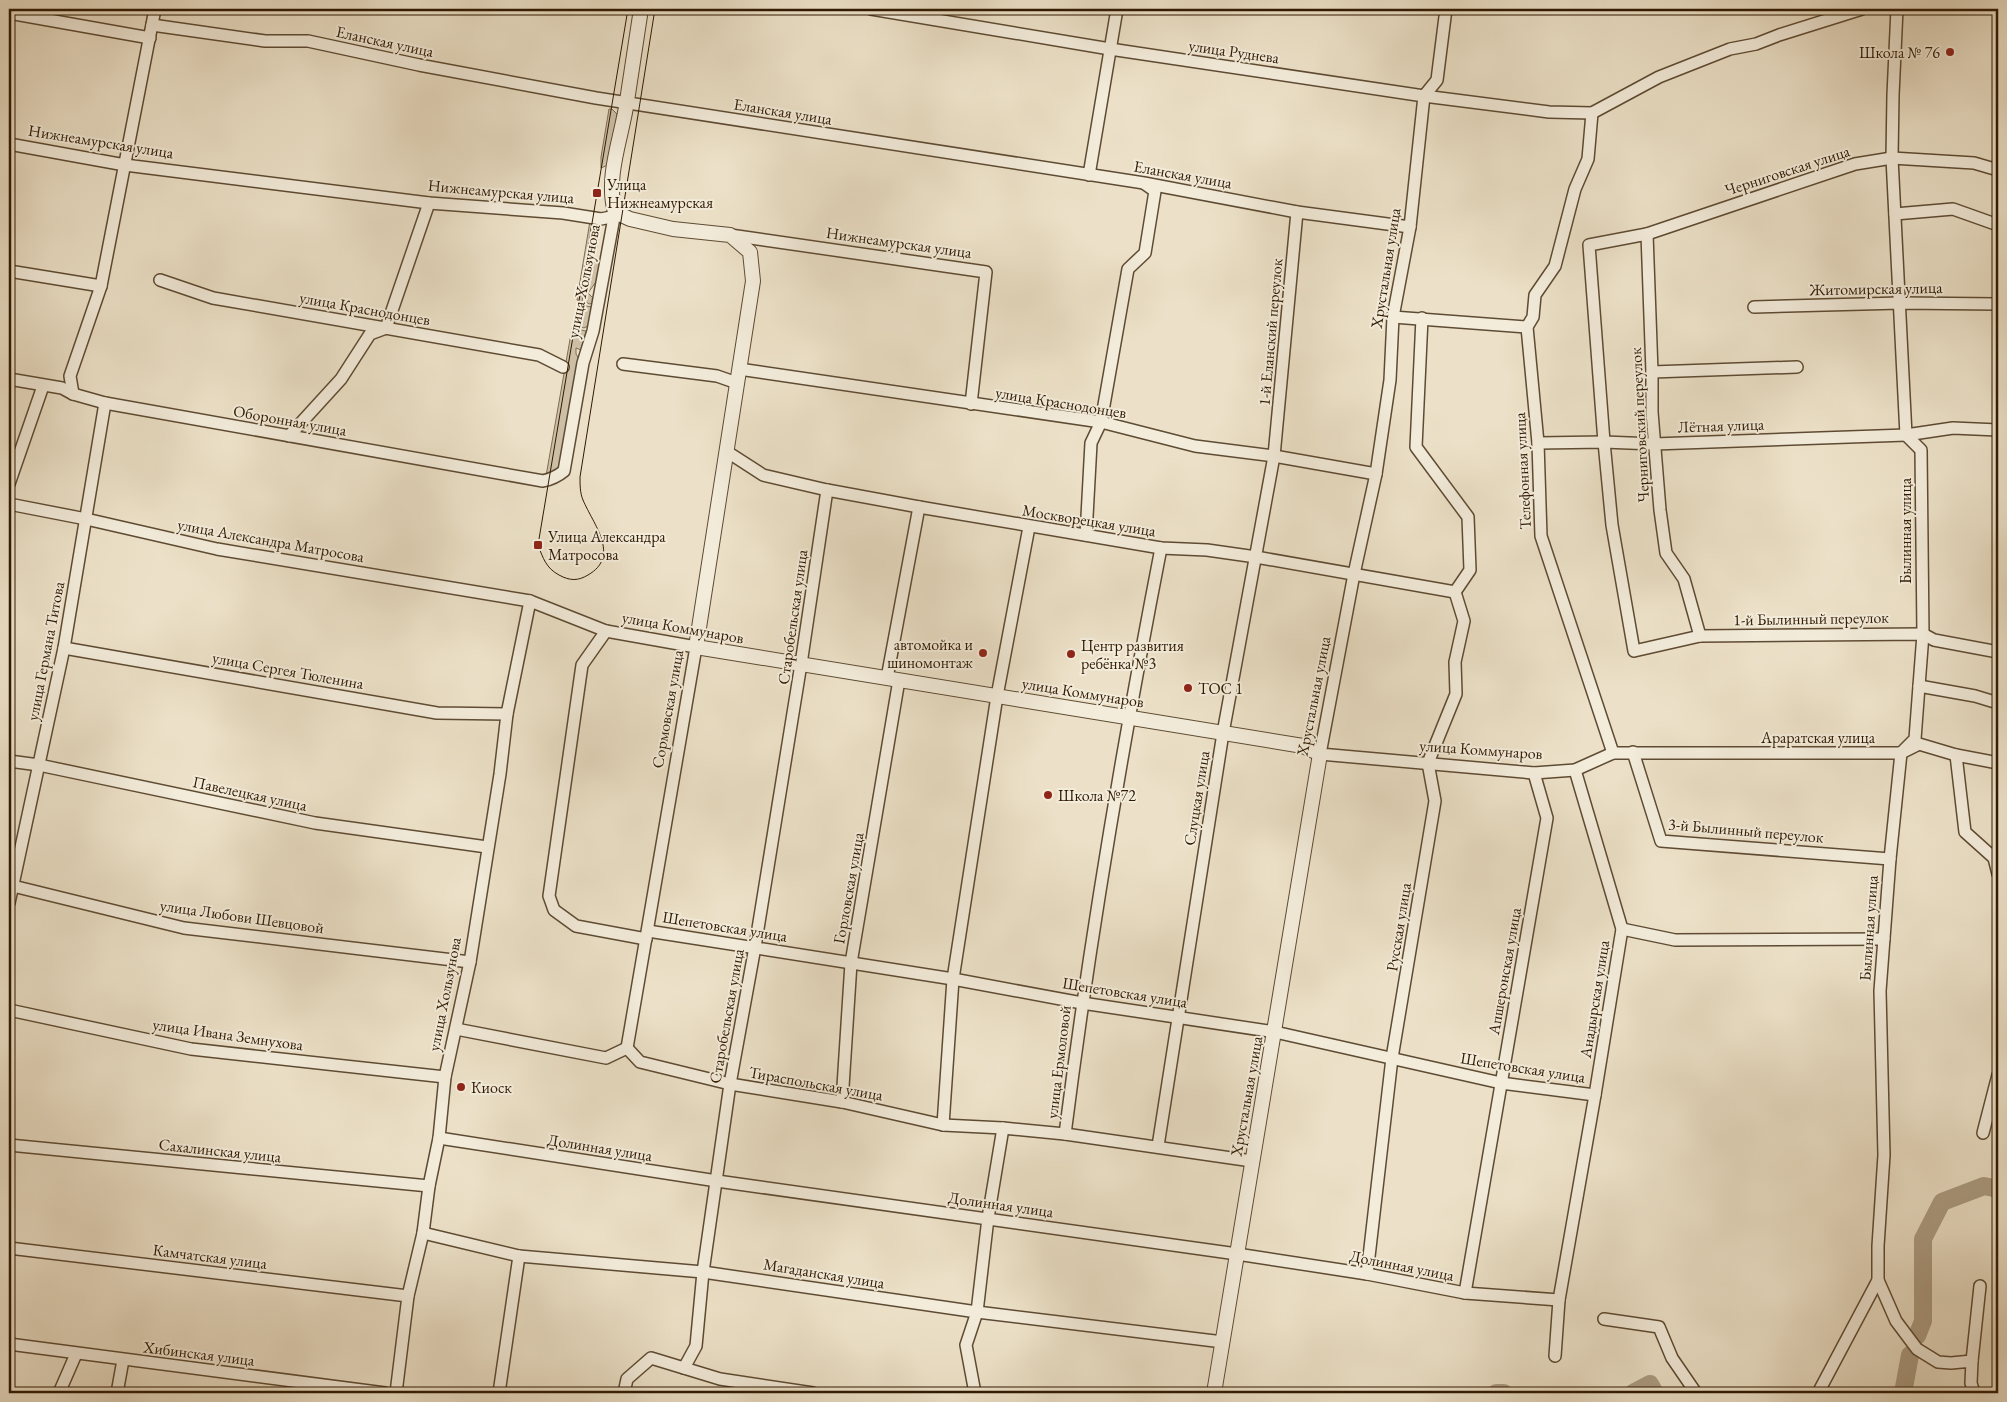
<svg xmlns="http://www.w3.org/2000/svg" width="2007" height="1402" viewBox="0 0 2007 1402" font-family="'EB Garamond',serif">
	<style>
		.green { fill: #ccbfa6; stroke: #7e6c54 }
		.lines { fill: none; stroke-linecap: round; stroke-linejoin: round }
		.river { stroke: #ac9d84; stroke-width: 18 }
		.minor-casing { stroke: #5e4b33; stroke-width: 14 }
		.tertiary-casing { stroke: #5e4b33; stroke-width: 16 }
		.minor { stroke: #f3ecdb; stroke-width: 11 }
		.tertiary { stroke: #f3ecdb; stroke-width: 14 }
		.tram { stroke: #2f1901; stroke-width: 1 }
		.poi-dot { fill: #8f2418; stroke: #f3ecdb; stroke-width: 2 }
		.labels { text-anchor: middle; stroke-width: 4; stroke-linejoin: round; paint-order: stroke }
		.street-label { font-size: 16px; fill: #2f1901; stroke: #f3ecdb }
		.poi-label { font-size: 16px; fill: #2f1901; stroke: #f3ecdb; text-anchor: start }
	</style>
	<rect width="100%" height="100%" fill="#ece1c8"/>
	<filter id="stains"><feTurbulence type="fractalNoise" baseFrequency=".004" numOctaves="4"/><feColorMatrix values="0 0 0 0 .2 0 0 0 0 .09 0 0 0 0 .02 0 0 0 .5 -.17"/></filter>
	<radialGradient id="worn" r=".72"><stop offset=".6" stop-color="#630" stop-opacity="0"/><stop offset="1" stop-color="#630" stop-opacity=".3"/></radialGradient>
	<g class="green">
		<path d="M609,109H612L617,114L613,146L608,165L601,168V157Z"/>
		<path d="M590,221L597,223L599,230L597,247L591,253L582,302L577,300Z"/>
		<path d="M595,262L600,263L598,279L588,293L594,299V303L589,304L585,301L590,266Z"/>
		<path d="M581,305L592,307L588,326L584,328L577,326Z"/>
		<path d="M572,328L586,331L581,350L576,348V354L579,359L561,469L546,476Z"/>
	</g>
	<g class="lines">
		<g class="river">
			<path d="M1917,1336L1923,1321V1239L1942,1202L1984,1186L1998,1189"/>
			<path d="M1496,1393H1504"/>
			<path d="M1633,1393L1650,1384L1655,1393"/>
			<path d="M1903,1393L1910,1355"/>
		</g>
		<defs>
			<g id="minor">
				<path d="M871,9L1110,49L1424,96L1549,112L1592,113L1659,77L1730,49L1756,44L1779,35L1862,9"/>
				<path d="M1446,9L1437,80L1424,96L1410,227L1393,317L1390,380L1376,474L1354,574L1320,754L1534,773L1575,770L1613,753H1901L1919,744L1956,755L1998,763"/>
				<path d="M1897,9L1893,95L1892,158L1906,435L1921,450L1923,634L1919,686L1915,739L1901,753L1890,859L1880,991L1884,1155L1878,1246V1280L1896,1321L1917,1349L1938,1362L1951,1363L1972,1361L1971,1383L1974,1393"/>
				<path d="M9,13L150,38"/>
				<path d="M152,25L265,41H308L419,65L596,98L1144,183L1297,212L1410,227"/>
				<path d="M1592,113L1588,159L1575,189L1555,266L1535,295L1533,317L1527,327L1538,443L1541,536L1613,753"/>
				<path d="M9,144L125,165L429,203L563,213L601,219L611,217L615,212"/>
				<path d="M1998,170L1974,163L1892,158L1855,164L1647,234L1589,245L1604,442L1612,525L1634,651L1700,636L1923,634L1934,640L1998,652"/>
				<path d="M1089,175L1117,9"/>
				<path d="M1895,214L1953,209L1998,225"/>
				<path d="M1647,234L1652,372V412L1660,510L1666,553L1684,579L1700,636"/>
				<path d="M730,235L986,272L971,404"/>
				<path d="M9,271L101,286"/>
				<path d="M160,280L213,298L539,355L563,367"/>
				<path d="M1754,307L1900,303L1998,304"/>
				<path d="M1393,317L1527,327"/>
				<path d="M1422,318L1416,447L1468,517L1470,570L1455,592"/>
				<path d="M623,364L717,376L737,383"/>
				<path d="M739,369L1101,422L1195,446L1274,456L1376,474"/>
				<path d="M1652,372L1797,367"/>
				<path d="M9,379L62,388L73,394L105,403L543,481C552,479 558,476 564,471L583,363L593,331L615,212"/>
				<path d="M73,394L70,376L101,286L155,9"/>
				<path d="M289,436L341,379L370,334L386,328L429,203"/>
				<path d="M1538,443L1604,442L1654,444L1906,435L1953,428L1998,430"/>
				<path d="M726,451L763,475L827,490L919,507L1161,548L1207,550L1256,557L1455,592"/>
				<path d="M9,484L43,386"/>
				<path d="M9,504L86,519L217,549L530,601L606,631L696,647L627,1048"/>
				<path d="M1086,535L1091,443L1101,422L1128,269L1145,253L1155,191L1145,184"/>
				<path d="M606,631L582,665L549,896L554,910L576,926L646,939"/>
				<path d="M64,648L437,713L507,714"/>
				<path d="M887,678L919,507"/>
				<path d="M1919,686L1975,696L1998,703"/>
				<path d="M1633,752L1661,841L1890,859"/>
				<path d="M1956,755L1965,832L1994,858L1998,874"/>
				<path d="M9,761L39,765L315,823L487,847"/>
				<path d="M13,886L184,928L470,962"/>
				<path d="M9,903L64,648L105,403"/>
				<path d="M1622,929L1675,940L1884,939"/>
				<path d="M648,931L953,979L1082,1003L1275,1032L1501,1083L1595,1095"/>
				<path d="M9,1010L191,1049L445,1077"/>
				<path d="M456,1029L606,1058L627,1048L640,1062L730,1084L842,1102L943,1125L1003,1128"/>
				<path d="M842,1102L851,963L899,680"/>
				<path d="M943,1125L953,979L997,696L1029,527"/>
				<path d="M1983,1133L1998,1075"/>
				<path d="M1065,1134L1252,1161"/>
				<path d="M439,1138L717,1181L1237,1254L1367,1274L1465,1293L1559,1300"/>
				<path d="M9,1145L429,1186"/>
				<path d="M1158,1146L1223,733L1274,456L1297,212"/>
				<path d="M423,1233L519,1256L703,1272L977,1312L1223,1342"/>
				<path d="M9,1248L408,1296"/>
				<path d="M1367,1274L1392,1058L1435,801L1428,763L1456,694L1455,662L1464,621L1455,592"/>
				<path d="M1465,1293L1547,818L1534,773"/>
				<path d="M1604,1319L1659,1327L1672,1358L1696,1393"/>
				<path d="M9,1344L385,1393"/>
				<path d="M1555,1356L1559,1300L1595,1095L1622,929L1575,770"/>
				<path d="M1972,1361L1980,1286"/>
				<path d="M684,1368L696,1346L703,1272L730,1084L755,947L801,664L827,490"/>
				<path d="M59,1393L76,1354"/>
				<path d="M117,1393L123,1360"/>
				<path d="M396,1393L408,1296L423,1233L429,1186L439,1138L445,1077L470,962L500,774L507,714L530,601"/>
				<path d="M499,1393L519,1256"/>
				<path d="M624,1393L627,1379L651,1358L720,1379L813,1393"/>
				<path d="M975,1393L966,1345L977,1312L988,1218L1003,1128L1065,1134C1090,938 1123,743 1161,548"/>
				<path d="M1818,1393L1878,1280"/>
			</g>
			<path id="tertiary" d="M641,9C636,40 632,70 627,101C622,137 605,176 615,212L630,219L673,229L730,235L750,252L753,281L696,647L1303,746L1320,754L1214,1393"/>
		</defs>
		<use href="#minor" class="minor-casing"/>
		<use href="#tertiary" class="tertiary-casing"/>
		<use href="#minor" class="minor"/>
		<use href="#tertiary" class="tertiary"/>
		<path class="tram" d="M628,9L538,545C543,558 546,568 559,575C570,581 578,581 588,575C621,556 593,524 583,500C580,493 580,485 580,477L655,9"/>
	</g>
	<g class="poi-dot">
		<circle cx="1950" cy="52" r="5"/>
		<rect x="592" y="188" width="10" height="10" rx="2.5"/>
		<rect x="533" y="540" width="10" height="10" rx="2.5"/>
		<circle cx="983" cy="653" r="5"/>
		<circle cx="1071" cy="654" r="5"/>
		<circle cx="1188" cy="688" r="5"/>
		<circle cx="1048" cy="795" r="5"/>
		<circle cx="461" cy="1087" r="5"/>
	</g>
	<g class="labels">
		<g class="street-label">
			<text transform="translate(385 41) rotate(12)" y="6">Еланская улица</text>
			<text transform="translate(1234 51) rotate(8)" y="6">улица Руднева</text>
			<text transform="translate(783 111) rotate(9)" y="6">Еланская улица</text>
			<text transform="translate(101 141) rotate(9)" y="6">Нижнеамурская улица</text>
			<text transform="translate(1787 170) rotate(-18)" y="6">Черниговская улица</text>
			<text transform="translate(1183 174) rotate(10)" y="6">Еланская улица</text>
			<text transform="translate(501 191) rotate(5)" y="6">Нижнеамурская улица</text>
			<text transform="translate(899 242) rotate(8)" y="6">Нижнеамурская улица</text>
			<text transform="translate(1385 268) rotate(-81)" y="6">Хрустальная улица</text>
			<text transform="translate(583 281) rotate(-79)" y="6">улица Хользунова</text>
			<text transform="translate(1876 288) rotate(-1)" y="6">Житомирская улица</text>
			<text transform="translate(365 308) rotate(10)" y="6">улица Краснодонцев</text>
			<text transform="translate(1270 332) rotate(-85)" y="6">1-й Еланский переулок</text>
			<text transform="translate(1061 402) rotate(9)" y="6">улица Краснодонцев</text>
			<text transform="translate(290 420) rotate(10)" y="6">Оборонная улица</text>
			<text transform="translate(1639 425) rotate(-93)" y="6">Черниговский переулок</text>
			<text transform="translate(1721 425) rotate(-2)" y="6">Лётная улица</text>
			<text transform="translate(1522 471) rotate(-93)" y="6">Телефонная улица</text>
			<text transform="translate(1089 520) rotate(9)" y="6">Москворецкая улица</text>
			<text transform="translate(1905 531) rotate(-90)" y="6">Былинная улица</text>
			<text transform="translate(271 540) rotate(10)" y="6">улица Александра Матросова</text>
			<text transform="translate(792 617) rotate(-82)" y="6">Старобельская улица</text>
			<text transform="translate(1811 618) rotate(-1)" y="6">1-й Былинный переулок</text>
			<text transform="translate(683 627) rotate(10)" y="6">улица Коммунаров</text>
			<text transform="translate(45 651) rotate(-79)" y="6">улица Германа Титова</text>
			<text transform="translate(288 670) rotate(10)" y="6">улица Сергея Тюленина</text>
			<text transform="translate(1083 692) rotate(9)" y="6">улица Коммунаров</text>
			<text transform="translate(1313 696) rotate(-79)" y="6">Хрустальная улица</text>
			<text transform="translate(667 709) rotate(-80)" y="6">Сормовская улица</text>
			<text x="1818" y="743">Араратская улица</text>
			<text transform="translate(1481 749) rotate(4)" y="6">улица Коммунаров</text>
			<text transform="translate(250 793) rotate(12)" y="6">Павелецкая улица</text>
			<text transform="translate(1196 798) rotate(-81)" y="6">Слуцкая улица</text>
			<text transform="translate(1746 830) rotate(5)" y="6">3-й Былинный переулок</text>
			<text transform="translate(848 888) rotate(-80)" y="6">Горловская улица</text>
			<text transform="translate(242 916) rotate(8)" y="6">улица Любови Шевцовой</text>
			<text transform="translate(725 926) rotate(9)" y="6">Шепетовская улица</text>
			<text transform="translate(1398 927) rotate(-81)" y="6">Русская улица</text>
			<text transform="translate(1868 928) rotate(-86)" y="6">Былинная улица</text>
			<text transform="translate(1504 971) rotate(-80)" y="6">Апшеронская улица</text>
			<text transform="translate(1125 992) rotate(9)" y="6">Шепетовская улица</text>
			<text transform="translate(444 994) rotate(-79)" y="6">улица Хользунова</text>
			<text transform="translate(1594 999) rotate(-81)" y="6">Анадырская улица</text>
			<text transform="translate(726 1016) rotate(-80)" y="6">Старобельская улица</text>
			<text transform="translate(228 1034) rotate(8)" y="6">улица Ивана Земнухова</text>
			<text transform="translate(1058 1062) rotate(-83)" y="6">улица Ермоловой</text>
			<text transform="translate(1523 1067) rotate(9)" y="6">Шепетовская улица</text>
			<text transform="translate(816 1083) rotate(10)" y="6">Тираспольская улица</text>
			<text transform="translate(1246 1096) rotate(-80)" y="6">Хрустальная улица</text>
			<text transform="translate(600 1147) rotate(9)" y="6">Долинная улица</text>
			<text transform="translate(220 1150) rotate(6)" y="6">Сахалинская улица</text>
			<text transform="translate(1001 1204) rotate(8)" y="6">Долинная улица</text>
			<text transform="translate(210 1256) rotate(7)" y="6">Камчатская улица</text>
			<text transform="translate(1402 1265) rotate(11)" y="6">Долинная улица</text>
			<text transform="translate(824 1273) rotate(9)" y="6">Магаданская улица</text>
			<text transform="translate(199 1353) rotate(7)" y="6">Хибинская улица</text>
		</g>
		<g class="poi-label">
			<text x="1940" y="58" text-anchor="end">Школа № 76</text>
			<text x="607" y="190">Улица<tspan x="607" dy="18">Нижнеамурская</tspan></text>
			<text x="548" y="542">Улица Александра<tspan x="548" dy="18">Матросова</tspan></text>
			<text x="973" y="650" text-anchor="end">автомойка и<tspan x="973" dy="18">шиномонтаж</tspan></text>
			<text x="1081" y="651">Центр развития<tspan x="1081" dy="18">ребёнка №3</tspan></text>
			<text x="1198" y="694">ТОС 1</text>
			<text x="1058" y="801">Школа №72</text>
			<text x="471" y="1093">Киоск</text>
		</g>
	</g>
	<rect width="2007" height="1402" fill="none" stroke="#ece1c8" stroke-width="30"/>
	<rect x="10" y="10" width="1987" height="1382" fill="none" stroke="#2f1901" stroke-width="2.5"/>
	<rect x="15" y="15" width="1977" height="1372" fill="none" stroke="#2f1901"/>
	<rect width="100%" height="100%" filter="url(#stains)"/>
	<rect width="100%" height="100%" fill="url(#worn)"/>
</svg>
